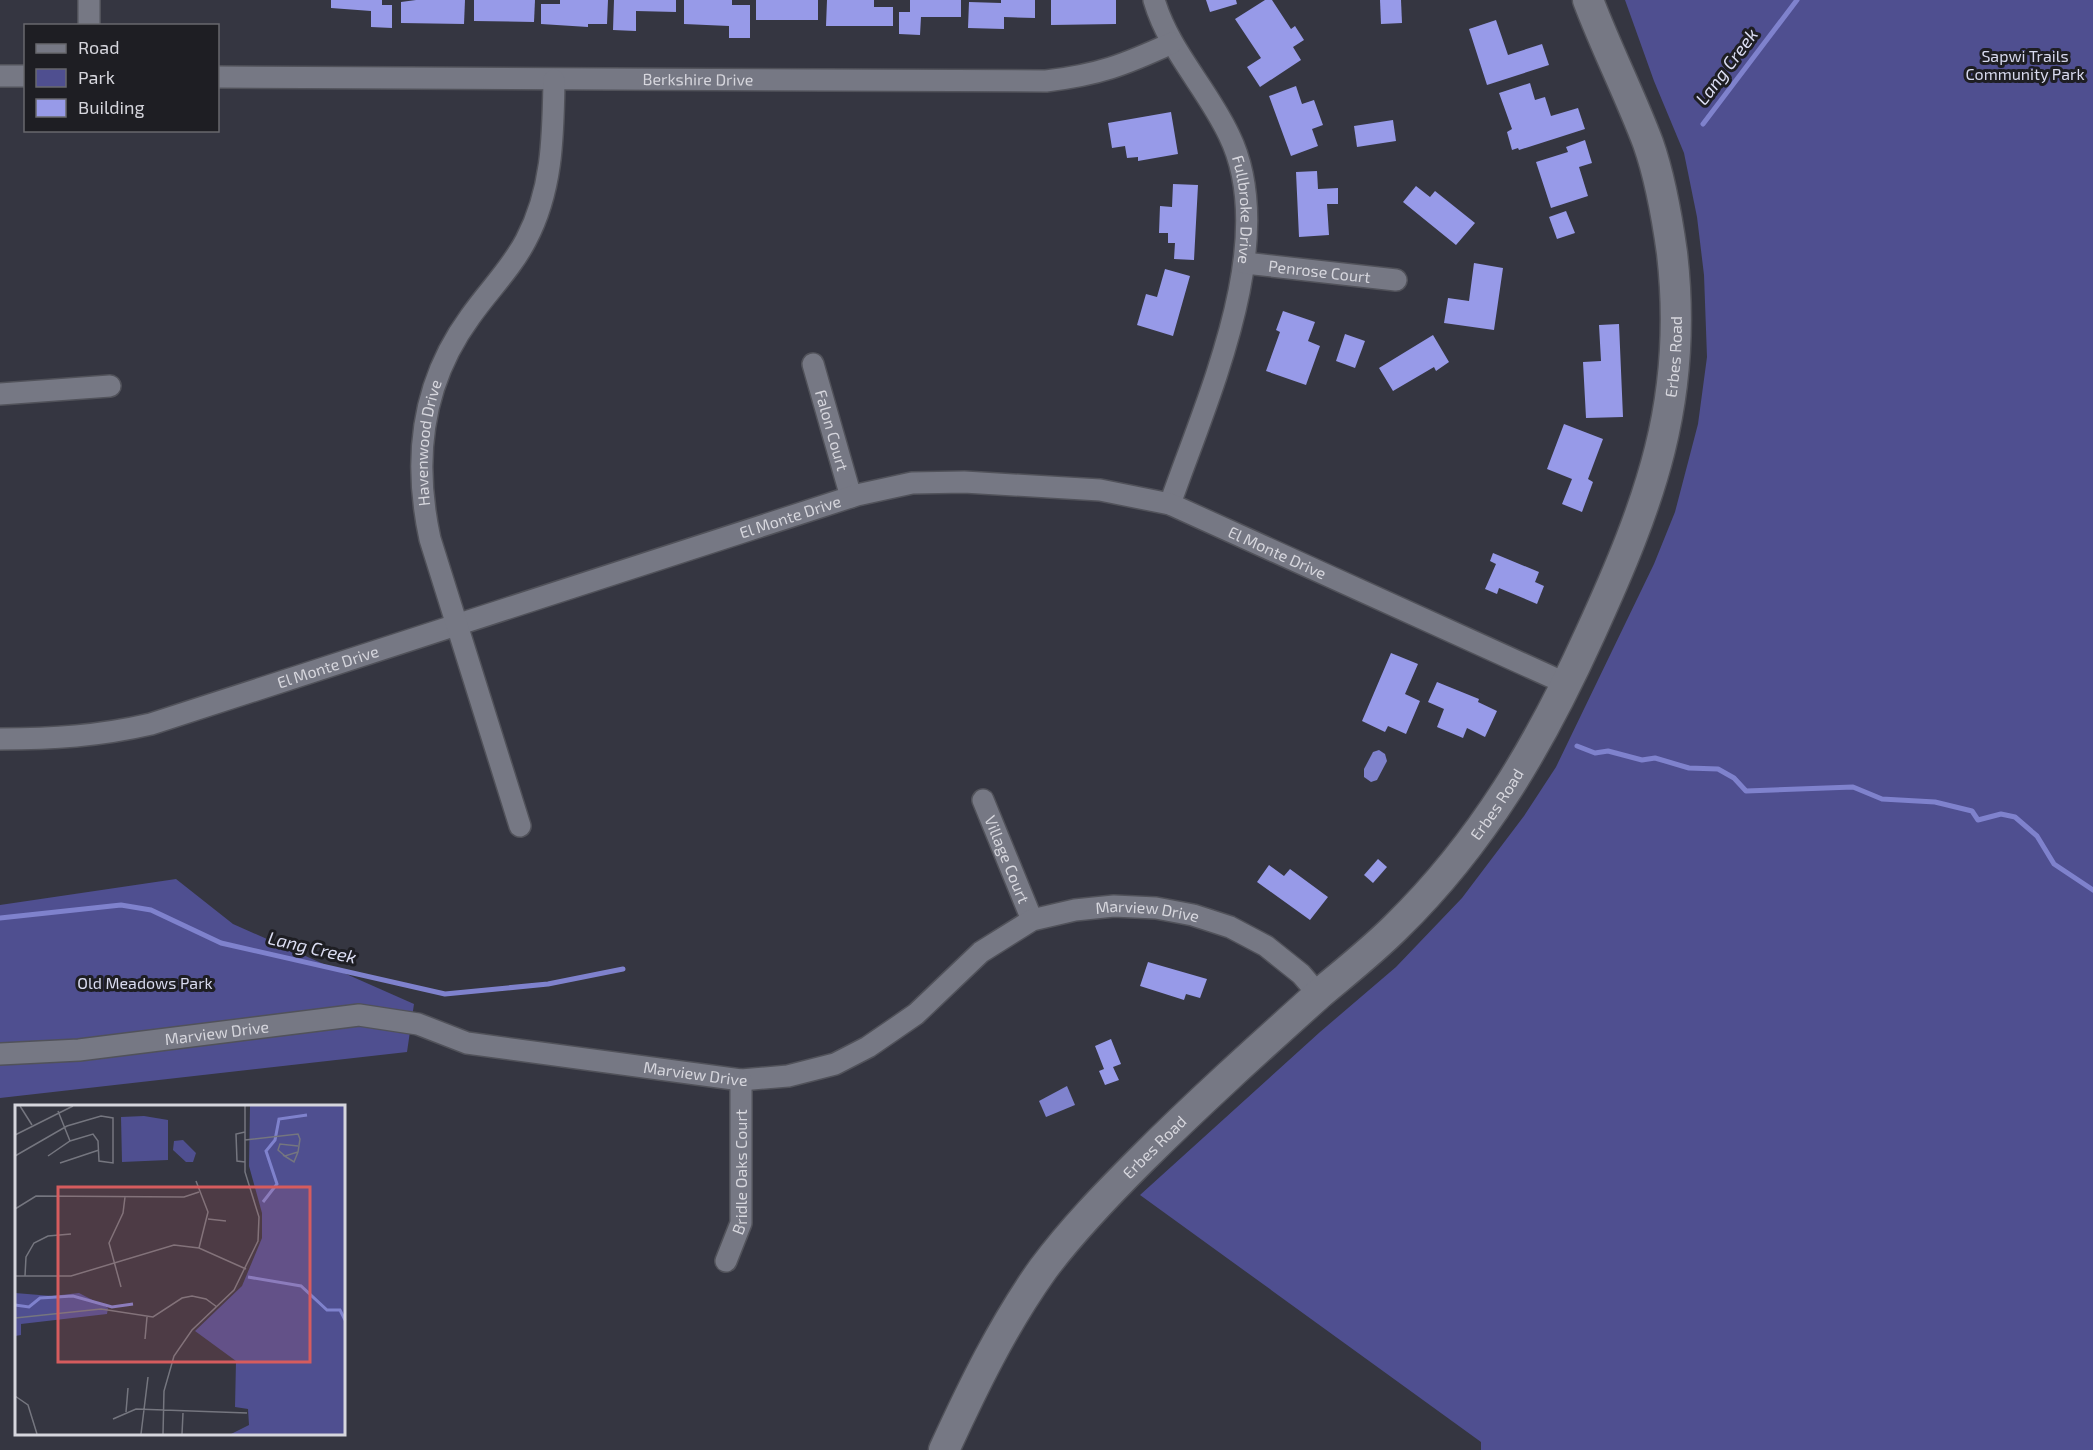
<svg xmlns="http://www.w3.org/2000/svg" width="2093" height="1450" viewBox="0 0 2093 1450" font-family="'Exo 2',sans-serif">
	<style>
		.green { fill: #4f4f90 }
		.water { fill: #7f82cd }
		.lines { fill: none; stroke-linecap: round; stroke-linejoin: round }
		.stream { stroke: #7f82cd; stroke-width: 5 }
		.building { fill: #979ae8 }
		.street-casing { stroke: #51525a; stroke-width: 24 }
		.secondary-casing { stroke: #51525a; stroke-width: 33 }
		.street { stroke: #767884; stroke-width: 21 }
		.secondary { stroke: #767884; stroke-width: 30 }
		.labels { text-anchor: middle; stroke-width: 6; stroke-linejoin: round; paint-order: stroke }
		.park-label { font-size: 16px; fill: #d8daee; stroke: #1e1e23 }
		.street-label { font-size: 16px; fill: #d6d6dd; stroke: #1e1e23 }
		.water-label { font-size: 18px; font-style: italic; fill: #dcdef3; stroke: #1e1e23 }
		.inset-river { fill: none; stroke: #7f82cd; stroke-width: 3 }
		.inset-road { fill: none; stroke: #75767f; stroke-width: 1.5 }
		.view { fill: #d65c5e; fill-opacity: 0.15; stroke: #d65c5e; stroke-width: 3 }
		.inset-edge { fill: none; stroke: #d6d6dd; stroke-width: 3 }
	</style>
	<rect width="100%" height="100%" fill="#353641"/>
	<g class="green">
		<path d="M1625,0H2093V1450H1481V1442L1140,1195L1320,1032L1396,967L1462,898L1524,816L1556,767L1654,564L1675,512L1698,424L1707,357L1704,275L1697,217L1684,153L1654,81Z"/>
		<path d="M176,879L233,924L414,1004L407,1052L0,1098V905Z"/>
	</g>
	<g class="water">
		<path d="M1379,750L1385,754L1387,761L1377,780L1371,782L1364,777V769L1373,752Z"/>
		<path d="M1067,1086L1075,1105L1046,1117L1039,1101Z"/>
	</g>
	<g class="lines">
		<g class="stream">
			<path d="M1703,124L1797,0"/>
			<path d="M1577,746L1595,753L1608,751L1642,760L1655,758L1689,768L1718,769L1734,778L1746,791L1853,787L1882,799L1935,802L1972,811L1978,820L2001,814L2015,817L2037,836L2054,864L2093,890"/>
			<path d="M0,918L121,905L151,910L221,943L445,994L548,984L623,969"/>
		</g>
	</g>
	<g class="building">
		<path d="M331,0H382V5H392V28L371,27V11L331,8Z"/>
		<path d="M416,0H465L464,24L401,23V2Z"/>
		<path d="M474,0H535L534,22L474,21Z"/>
		<path d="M560,0H608L607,24H588V27L541,24V4H560Z"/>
		<path d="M614,0H676V12L636,11V31L613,30Z"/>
		<path d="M684,0H732V5H750V38H729V26L684,24Z"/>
		<rect x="756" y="0" width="62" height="20"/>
		<path d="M827,0H874V7H893V26H826Z"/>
		<path d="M910,0H961V17H921L920,35L899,34V12H910Z"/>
		<path d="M1001,0H1035V18L1004,17V29L968,28L969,2L1001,3Z"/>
		<path d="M1051,0H1116V24L1051,25Z"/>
		<path d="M1206,0H1236L1237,4L1210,12Z"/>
		<path d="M1265,0H1272L1291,29L1295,26L1304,40L1293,47L1301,60L1260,87L1247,67L1261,58L1235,19Z"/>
		<path d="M1380,0H1401L1402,23L1381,24Z"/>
		<path d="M1496,20L1508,55L1542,44L1549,65L1487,85L1469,29Z"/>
		<path d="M1530,83L1535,100L1545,97L1551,116L1578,108L1585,129L1519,150L1518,148L1512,150L1507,132L1512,129L1499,93Z"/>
		<path d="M1296,86L1302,104L1314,100L1323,125L1312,129L1318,146L1291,156L1269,96Z"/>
		<path d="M1171,112L1178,154L1138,161V157L1127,158L1125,146L1112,148L1108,123Z"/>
		<path d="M1393,120L1396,141L1357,147L1354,126Z"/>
		<path d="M1585,140L1592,163L1579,167L1588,196L1551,208L1536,162L1568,152L1566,147Z"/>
		<path d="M1317,171L1318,189L1338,188V204H1327L1329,235L1299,237L1296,172Z"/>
		<path d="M1173,184L1198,185L1194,260L1174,259L1175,243H1168V233H1159L1160,206L1172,207Z"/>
		<path d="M1416,186L1430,197L1435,191L1475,223L1456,245L1403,202Z"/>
		<path d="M1566,211L1575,233L1557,239L1549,217Z"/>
		<path d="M1474,263L1503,268L1494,330L1444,323L1448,298L1469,301Z"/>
		<path d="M1165,269L1190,276L1173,336L1137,325L1146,294L1157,297Z"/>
		<path d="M1283,311L1315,322L1308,341L1320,346L1306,385L1266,371L1280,332L1276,330Z"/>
		<path d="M1619,324L1623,417L1586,418L1583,362L1601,361L1599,325Z"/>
		<path d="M1345,334L1365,341L1355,368L1336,361Z"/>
		<path d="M1433,335L1449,362L1436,371L1434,367L1393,391L1379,368Z"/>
		<path d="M1564,424L1603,439L1588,479L1593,482L1582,512L1562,504L1572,479L1547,469Z"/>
		<path d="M1493,553L1539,572L1535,582L1544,586L1537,604L1499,588L1497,594L1485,589L1496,564L1490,561Z"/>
		<path d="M1391,653L1418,664L1405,694L1420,701L1406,734L1388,726L1385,732L1362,721Z"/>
		<path d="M1437,682L1479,699L1478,702L1497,711L1485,737L1467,728L1463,738L1437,727L1444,709L1428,702Z"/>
		<path d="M1378,859L1387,867L1373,883L1364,875Z"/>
		<path d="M1269,865L1284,876L1290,869L1328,897L1310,920L1257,882Z"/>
		<path d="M1148,962L1207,979L1200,998L1186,994L1184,1000L1140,986Z"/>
		<path d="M1111,1039L1121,1064L1113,1067L1119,1080L1105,1085L1099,1071L1104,1069L1095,1046Z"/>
	</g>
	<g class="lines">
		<defs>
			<g id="street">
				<path id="s1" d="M1154,0C1169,51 1207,88 1229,135C1281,241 1206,400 1170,504"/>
				<path d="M89,26V0"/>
				<path d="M0,76H26"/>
				<path id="s2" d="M218,77L1046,81C1098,75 1124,65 1172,43"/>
				<path id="s3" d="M1245,263L1396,280"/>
				<path id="s4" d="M813,364L851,497"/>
				<path d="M0,394L110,386"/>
				<path id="s5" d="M0,739C53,739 99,736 151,724L857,495L912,483L964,482L1100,490L1170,504L1567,684"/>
				<path id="s6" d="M983,800L1032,920"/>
				<path id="s7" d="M520,826L430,539C413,461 421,384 470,317C488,291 511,269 526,240C553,189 553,135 554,80"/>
				<path id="s8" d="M0,1054L79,1050L359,1015L418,1024L467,1043L741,1080L788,1076L835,1064L868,1047L916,1014L981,952L1032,920L1075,910L1114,906L1156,908L1193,915L1230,927L1266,946L1301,974L1319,995"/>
				<path id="s9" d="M726,1261L741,1223V1080"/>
			</g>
			<g id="secondary">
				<path id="s10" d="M944,1450C973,1387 1003,1325 1043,1269C1072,1230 1107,1194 1141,1160C1198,1103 1258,1049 1318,995C1344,973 1372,951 1396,927C1483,842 1540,744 1590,634C1650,503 1689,400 1672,253C1667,217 1660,177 1648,143C1630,95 1606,48 1588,0"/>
			</g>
		</defs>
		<use href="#street" class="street-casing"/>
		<use href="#secondary" class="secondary-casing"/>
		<use href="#street" class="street"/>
		<use href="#secondary" class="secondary"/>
	</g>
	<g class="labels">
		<g class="park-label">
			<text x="2025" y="62">Sapwi Trails<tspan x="2025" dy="18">Community Park</tspan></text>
			<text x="145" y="989">Old Meadows Park</text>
		</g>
		<g class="street-label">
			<text dy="6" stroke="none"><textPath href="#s2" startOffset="480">Berkshire Drive</textPath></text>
			<text dy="6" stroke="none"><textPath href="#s1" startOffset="232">Fullbroke Drive</textPath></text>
			<text dy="6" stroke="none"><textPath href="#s3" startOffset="75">Penrose Court</textPath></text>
			<text dy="6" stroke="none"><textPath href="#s10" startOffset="1344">Erbes Road</textPath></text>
			<text dy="6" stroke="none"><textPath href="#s4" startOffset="69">Falon Court</textPath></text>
			<text dy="6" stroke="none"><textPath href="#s7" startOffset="398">Havenwood Drive</textPath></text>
			<text dy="6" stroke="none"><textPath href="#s5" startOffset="824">El Monte Drive</textPath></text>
			<text dy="6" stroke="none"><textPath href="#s5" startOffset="1328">El Monte Drive</textPath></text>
			<text dy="6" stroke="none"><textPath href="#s5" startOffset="338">El Monte Drive</textPath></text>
			<text dy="6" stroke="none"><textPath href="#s10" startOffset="858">Erbes Road</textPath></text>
			<text dy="6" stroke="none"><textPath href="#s6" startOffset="64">Village Court</textPath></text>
			<text dy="6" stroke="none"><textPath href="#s8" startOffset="1208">Marview Drive</textPath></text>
			<text dy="6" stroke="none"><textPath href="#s8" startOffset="218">Marview Drive</textPath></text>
			<text dy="6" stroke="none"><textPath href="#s8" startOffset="704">Marview Drive</textPath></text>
			<text dy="6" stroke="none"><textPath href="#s10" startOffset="372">Erbes Road</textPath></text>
			<text dy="6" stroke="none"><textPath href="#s9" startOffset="92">Bridle Oaks Court</textPath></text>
		</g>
		<g class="water-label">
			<text transform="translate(1727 67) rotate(-53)" y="6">Lang Creek</text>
			<text transform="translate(312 948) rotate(13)" y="6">Lang Creek</text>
		</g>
	</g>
	<g transform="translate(15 1105)">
		<rect width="330" height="330" fill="#353641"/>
		<path d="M235,1H330V329H216L234,320L233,304L220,302L221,256L180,226L227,181L247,133V108L234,61ZM129,11L153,15V55L107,57L106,12ZM168,35L181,48L178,57H171L158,45L159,36ZM0,188L37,191L64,188L93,203L92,209L6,219V230L0,231Z" fill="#4f4f90"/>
		<path class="inset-river" d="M248,97L262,79L251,46L260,35L264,14L292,10M233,172L286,181L312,205H325L330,215M0,200L14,202L25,193L58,191L97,202L118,199"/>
		<path class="inset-road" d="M5,1L17,20M43,6L55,36M0,30L58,1M230,35L283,29L285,34L283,47L270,51L263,45L265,39L283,41M268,50L279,57L283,47M0,51L52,21L86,11L98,13V58L84,56L83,36L78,29L55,36L33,51M230,57L222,56L221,29L230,27M45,58L84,45M181,76L193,107L184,143M0,104L21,91L169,92L184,87M193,114L211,116M0,171H56L159,140L184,143L231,164M10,171L11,152L19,138L33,131L56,129M106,182L94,138L108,108L110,92M0,213L86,204L138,212L167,193L177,191L191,194L202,202M130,234L132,212M0,291L13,300L22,329M111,307L113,283M98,314L121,304L232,308M126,329L133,272M148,329L149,286L159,251L177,225L219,185L243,136L244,112L230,67V1M167,329L168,308"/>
		<path class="view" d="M43,82H295V257H43Z"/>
		<rect width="330" height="330" class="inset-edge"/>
	</g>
	<rect x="24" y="24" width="195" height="108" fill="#1e1e23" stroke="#68686d" stroke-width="1.5"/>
	<rect x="36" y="44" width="30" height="9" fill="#767884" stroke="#68686d" stroke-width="1.5"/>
	<text x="78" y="54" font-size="18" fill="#d6d6dd">Road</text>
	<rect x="36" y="69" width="30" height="18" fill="#4f4f90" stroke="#68686d" stroke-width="1.5"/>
	<text x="78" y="84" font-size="18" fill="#d6d6dd">Park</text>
	<rect x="36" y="99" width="30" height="18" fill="#979ae8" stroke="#68686d" stroke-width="1.5"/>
	<text x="78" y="114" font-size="18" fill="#d6d6dd">Building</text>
</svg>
